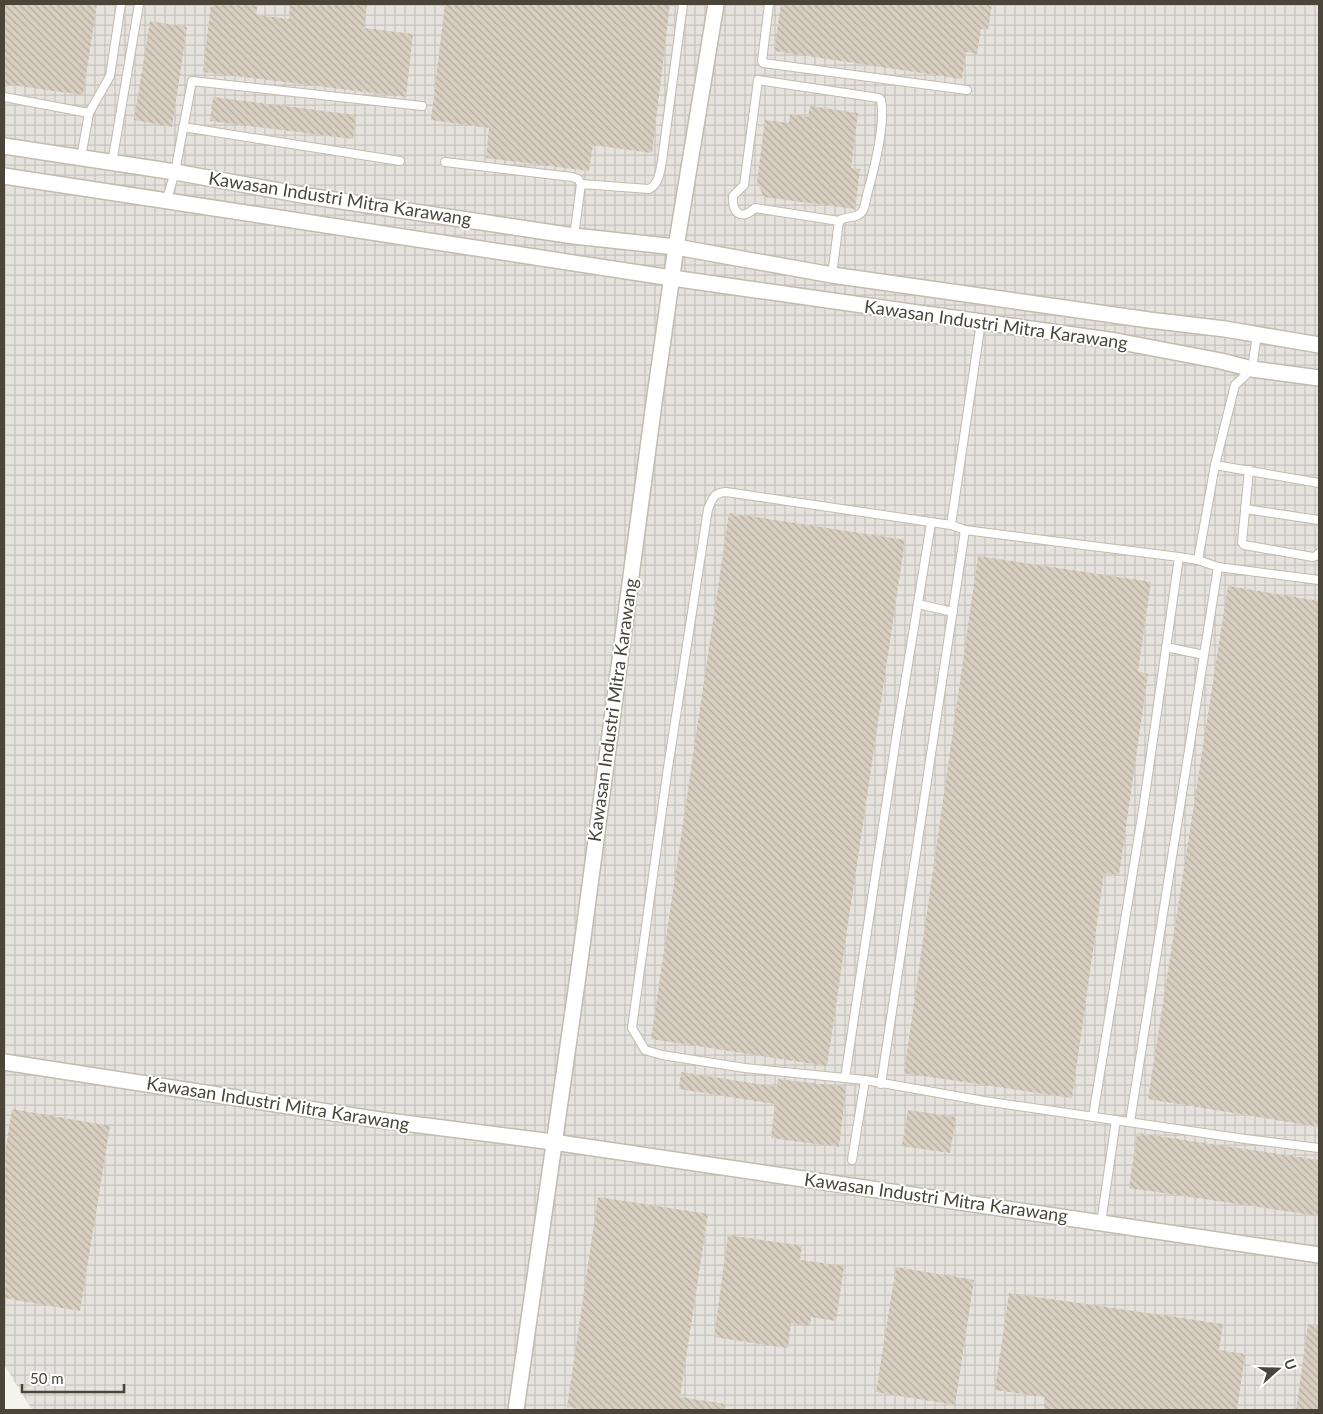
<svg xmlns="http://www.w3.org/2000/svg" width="1323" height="1414" viewBox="0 0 1323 1414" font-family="Lato,sans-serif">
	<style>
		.industrial { fill: url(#industrial-grid) }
		.building { fill: url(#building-back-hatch) }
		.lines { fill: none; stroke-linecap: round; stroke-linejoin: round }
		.service-casing { stroke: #c2bbae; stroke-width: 10 }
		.minor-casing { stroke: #c2bbae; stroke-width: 18 }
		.service { stroke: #fff; stroke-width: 8 }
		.minor { stroke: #fff; stroke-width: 15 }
		.labels { text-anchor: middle; stroke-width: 4; stroke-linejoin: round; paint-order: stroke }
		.street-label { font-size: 18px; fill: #4b4439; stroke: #fff }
	</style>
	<defs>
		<pattern id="industrial-grid" width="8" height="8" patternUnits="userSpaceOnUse" patternTransform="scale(1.25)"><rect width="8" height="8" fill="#e6e2dd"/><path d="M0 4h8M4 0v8" fill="none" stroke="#c7c3be"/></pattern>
		<pattern id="building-back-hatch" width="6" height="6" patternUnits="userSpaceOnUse" patternTransform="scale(1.25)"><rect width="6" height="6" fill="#d8cfc1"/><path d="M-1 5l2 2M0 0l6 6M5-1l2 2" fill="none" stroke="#b1aa9e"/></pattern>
	</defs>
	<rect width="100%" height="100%" fill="#f6f3ec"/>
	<path class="industrial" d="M4,4H1319V1410H32L5,1366L4,1365Z"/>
	<g class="building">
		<path d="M4,4H97L83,95L4,84Z"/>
		<path d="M211,4H258L256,15L289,19L290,4H367L364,28L413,34L406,97L203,72Z"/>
		<path d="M445,4H670L652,153L593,145L589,171L486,158L489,128L431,120Z"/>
		<path d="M781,4H992L988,30L981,29L977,54L966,52L962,79L774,51Z"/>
		<path d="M150,21L187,27L172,127L134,120Z"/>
		<path d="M213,97L356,115L353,139L210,121Z"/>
		<path d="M810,106L858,113L851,168L860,169L855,209L764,197L757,182L765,120L789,123L790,114L808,117Z"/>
		<path d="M729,513L905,540L827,1066L651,1039Z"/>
		<path d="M978,556L1151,582L1138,671L1148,674L1119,875L1104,873L1072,1098L904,1073Z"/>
		<path d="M1228,586L1319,601V1127L1148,1099Z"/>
		<path d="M681,1072L777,1087L778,1079L846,1087L839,1147L771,1138L775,1104L679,1089Z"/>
		<path d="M12,1109L110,1126L80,1311L4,1298V1161Z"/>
		<path d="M908,1110L956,1117L950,1153L902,1146Z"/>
		<path d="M1137,1133L1319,1160V1216L1129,1188Z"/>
		<path d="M598,1197L708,1214L680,1397L725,1404L724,1410H585L567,1407Z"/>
		<path d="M728,1235L802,1246L800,1260L844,1266L836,1321L811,1317L810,1326L791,1323L788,1348L714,1337Z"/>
		<path d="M896,1267L974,1280L955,1405L876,1392Z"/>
		<path d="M1009,1293L1223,1324L1219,1350L1245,1354L1237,1410H1044L1045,1397L995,1390Z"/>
		<path d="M1308,1324L1319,1326V1410H1296Z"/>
	</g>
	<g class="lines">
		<defs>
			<g id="service">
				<path d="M769,4L762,61L763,63L967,90"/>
				<path d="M4,97L89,113"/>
				<path d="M183,127L400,161"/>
				<path d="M81,158L89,113L110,76L121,4"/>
				<path d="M445,162L572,177L578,179L581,184L574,236"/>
				<path d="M112,163L139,4"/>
				<path d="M581,184L649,189C659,185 660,171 662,161L683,4"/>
				<path d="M166,202L175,172L192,81L422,106"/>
				<path d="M832,275L839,221C846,215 858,220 863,210C865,206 866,200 867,195C874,170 886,125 881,100L879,98L758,80L744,185L733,196C732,213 741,221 755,208L839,221"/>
				<path d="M1215,465L1319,483"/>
				<path d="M1249,470L1242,542L1244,545L1313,557L1316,556L1319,553"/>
				<path d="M1245,509L1319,520"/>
				<path d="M951,525L981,322"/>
				<path d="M1198,560L1215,465L1235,385L1252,369L1257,334"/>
				<path d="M1319,580L1218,567L1198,560L1179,557L965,530L951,525L726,492C713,493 713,498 708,509L667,774L632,1028L645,1050L662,1055L745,1068L865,1080L984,1101L1245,1139L1319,1148"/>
				<path d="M918,604L953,612"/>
				<path d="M1166,647L1204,655"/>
				<path d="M845,1078L897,732L931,523"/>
				<path d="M881,1084L965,530"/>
				<path d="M1093,1116L1143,810L1179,557"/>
				<path d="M1130,1122L1218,567"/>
				<path d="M852,1160L865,1080"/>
				<path d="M1101,1223L1116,1120"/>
			</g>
			<g id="minor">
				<path d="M4,146L175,172L308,196L574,236L676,247L832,275L1149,320L1225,329L1319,345"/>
				<path d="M4,176L672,278L1116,341L1221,361L1252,369L1319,378"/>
				<path d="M4,1062L380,1120L553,1142L1319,1255"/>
				<path d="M516,1410L577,983L654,403L676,247L716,4"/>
			</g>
		</defs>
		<use href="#service" class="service-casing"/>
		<use href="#minor" class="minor-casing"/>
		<use href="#service" class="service"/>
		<use href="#minor" class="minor"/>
	</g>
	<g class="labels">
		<g class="street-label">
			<text transform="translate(340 199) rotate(9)" y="6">Kawasan Industri Mitra Karawang</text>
			<text transform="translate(996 325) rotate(8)" y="6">Kawasan Industri Mitra Karawang</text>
			<text transform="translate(613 710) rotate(-82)" y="6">Kawasan Industri Mitra Karawang</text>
			<text transform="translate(278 1104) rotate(9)" y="6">Kawasan Industri Mitra Karawang</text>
			<text transform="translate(936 1198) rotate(8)" y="6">Kawasan Industri Mitra Karawang</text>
		</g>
	</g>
	<rect width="1323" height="1414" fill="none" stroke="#4b4439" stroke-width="10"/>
	<g transform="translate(1278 1369) rotate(70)" stroke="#ffffff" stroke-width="4" paint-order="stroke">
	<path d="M0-4L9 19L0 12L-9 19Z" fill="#4b4439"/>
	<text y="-8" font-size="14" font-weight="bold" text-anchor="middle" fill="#4b4439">U</text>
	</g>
	<path d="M22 1384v8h102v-8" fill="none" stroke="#4b4439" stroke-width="2.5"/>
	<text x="30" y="1384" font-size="15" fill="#4b4439" stroke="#ffffff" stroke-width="4" paint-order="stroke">50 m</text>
</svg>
